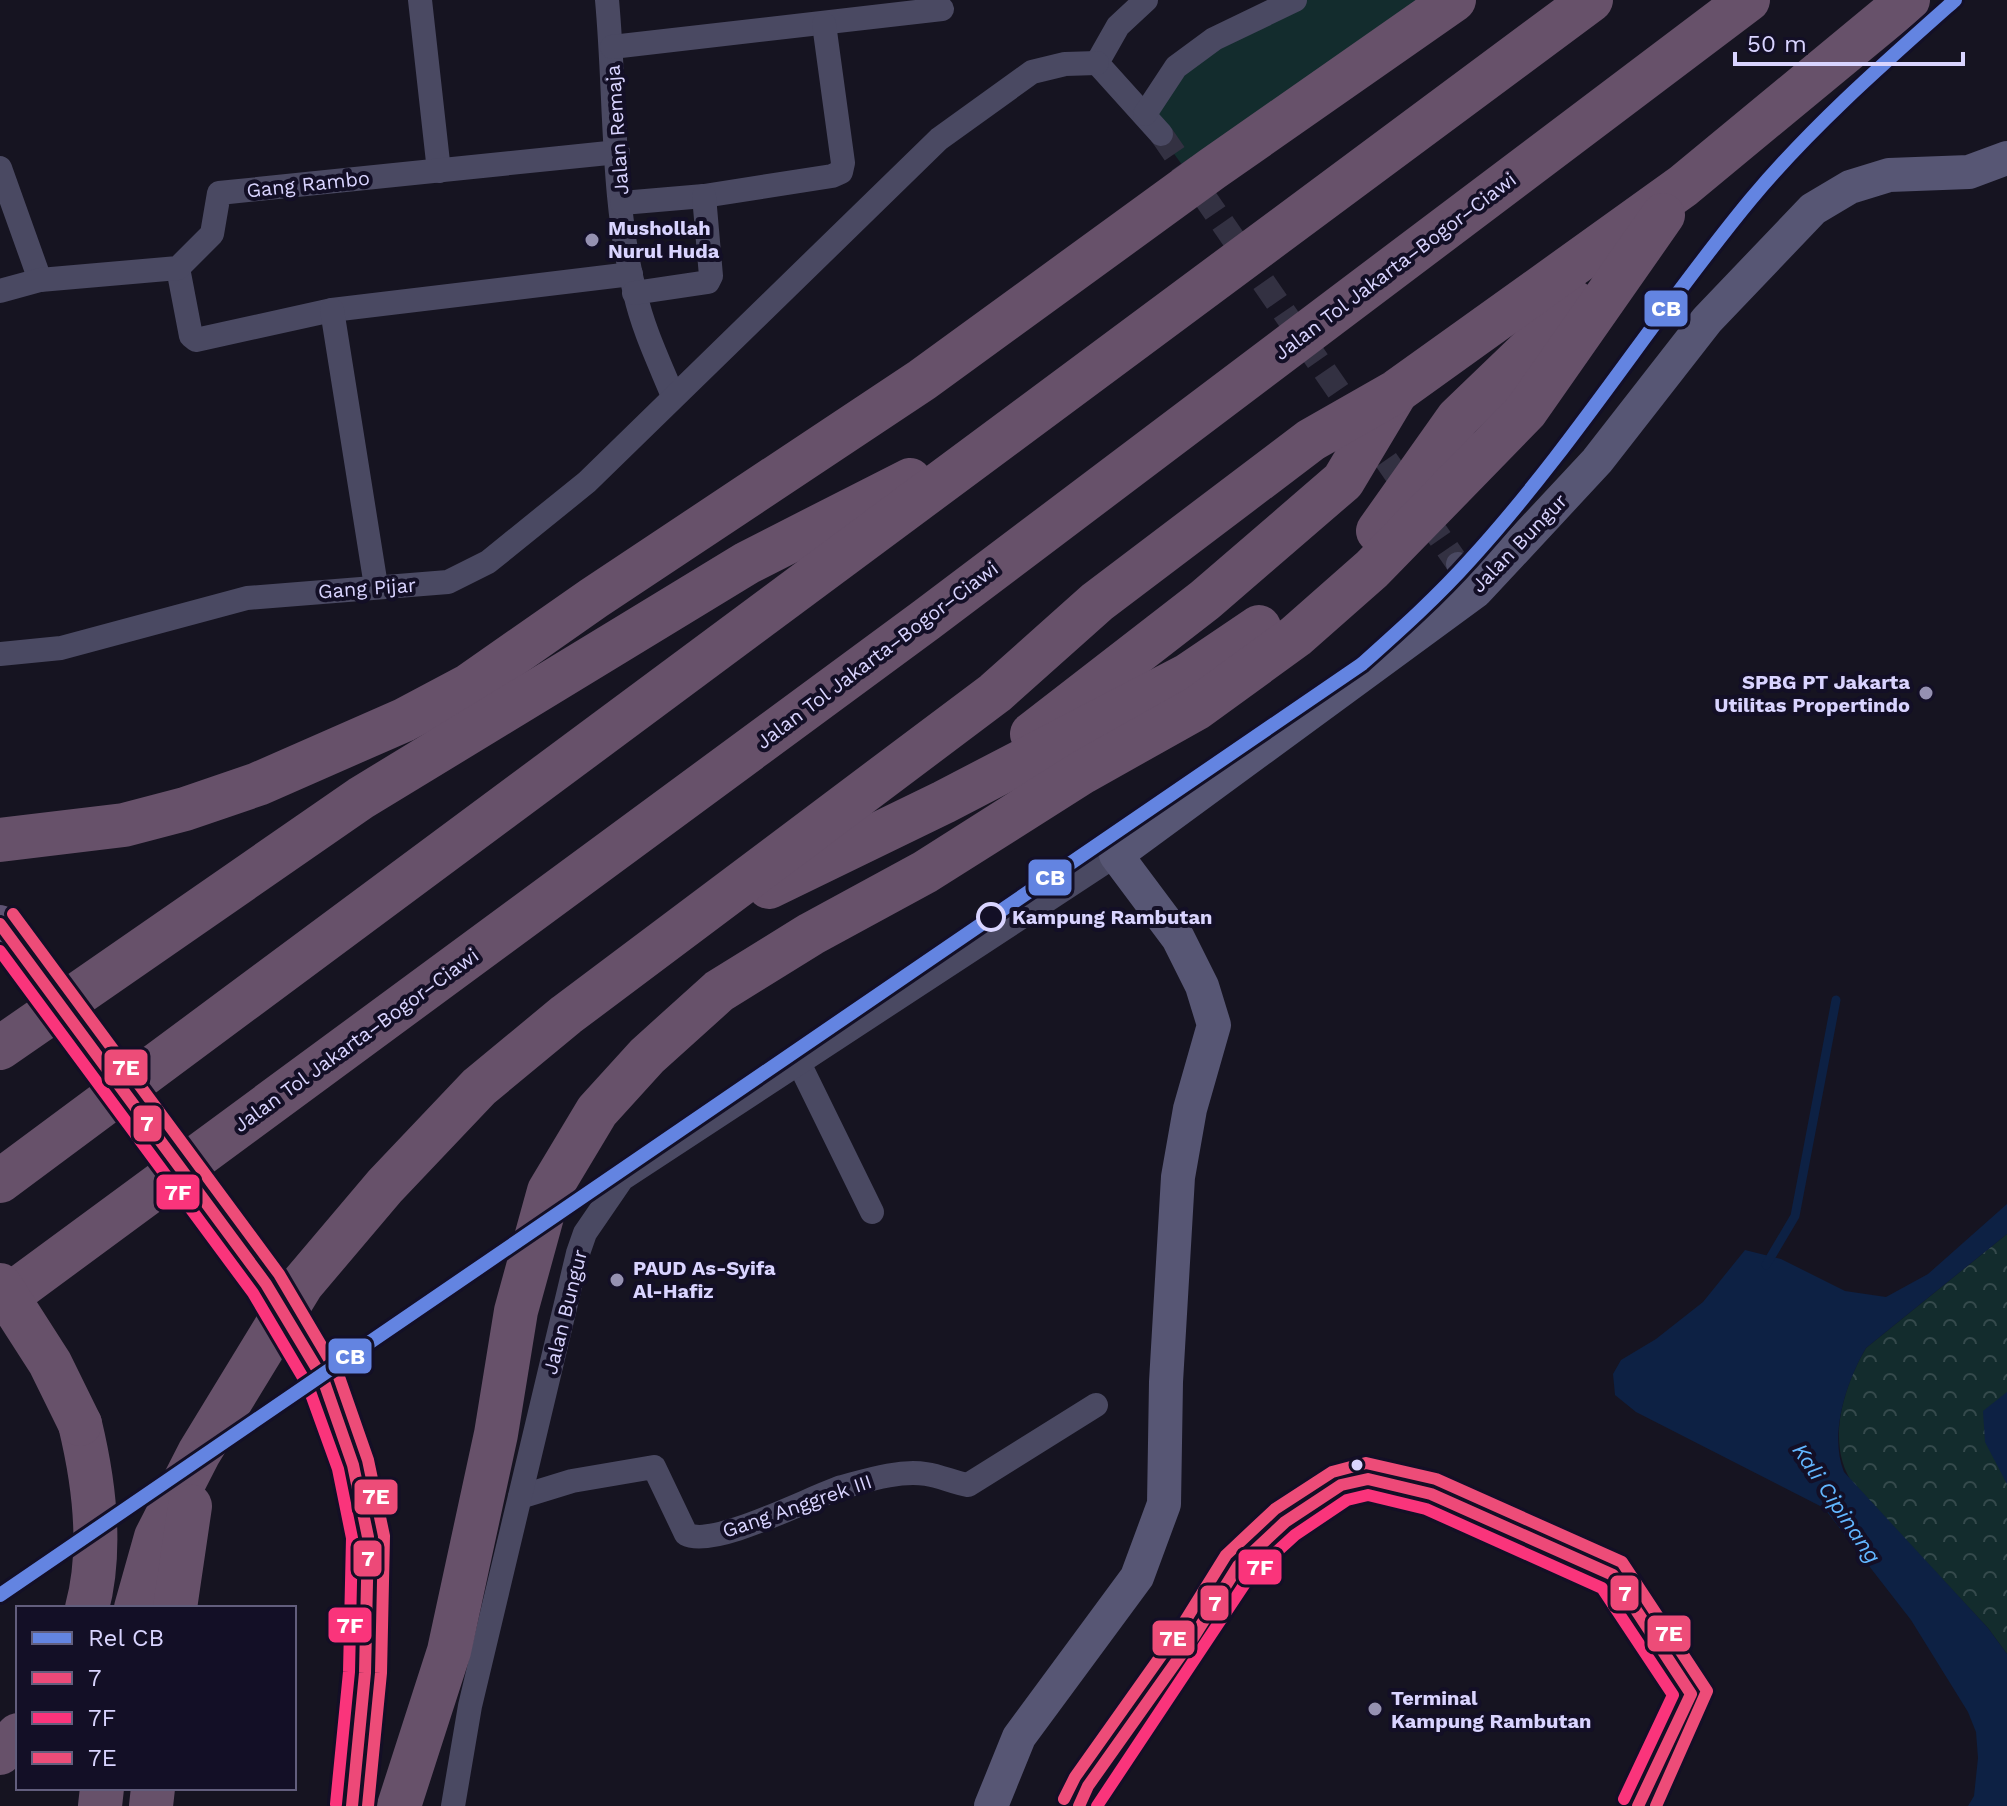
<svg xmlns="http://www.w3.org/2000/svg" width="2007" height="1806" viewBox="0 0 2007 1806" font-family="'Work Sans',sans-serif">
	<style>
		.grass { fill: #132c2d }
		.park { fill: url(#park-crowns) }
		.water { fill: #0d2144 }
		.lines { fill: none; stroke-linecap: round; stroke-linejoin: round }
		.stream { stroke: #0d2144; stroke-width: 9 }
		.street-tunnel { stroke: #333142; stroke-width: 24; stroke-dasharray: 24 12; stroke-linecap: butt }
		.street { stroke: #4a4962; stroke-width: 24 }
		.secondary { stroke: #575674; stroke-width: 34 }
		.primary { stroke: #5e5373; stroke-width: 38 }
		.highway { stroke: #67516a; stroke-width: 44 }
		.primary-bridge { stroke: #5e5373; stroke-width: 38 }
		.highway-bridge { stroke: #67516a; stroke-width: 44 }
		.bus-1-casing { stroke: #130f26; stroke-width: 18 }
		.bus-2-casing { stroke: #130f26; stroke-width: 18 }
		.bus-3-casing { stroke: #130f26; stroke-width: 18 }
		.bus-1 { stroke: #ed4978; stroke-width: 12 }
		.bus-2 { stroke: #fa347b; stroke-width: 12 }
		.bus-3 { stroke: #ed4c78; stroke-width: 12 }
		.rail-1-casing { stroke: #130f26; stroke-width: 20 }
		.rail-1 { stroke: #6384e1; stroke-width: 14 }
		.poi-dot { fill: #9591b1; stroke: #130f26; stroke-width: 3 }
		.stop-dot { fill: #130f26; stroke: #d9d4ff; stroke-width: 4 }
		.bus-dot { fill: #d9d4ff; stroke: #130f26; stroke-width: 3 }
		.labels { text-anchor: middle; stroke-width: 8; stroke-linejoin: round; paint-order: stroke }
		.street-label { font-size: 20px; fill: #d9d4ff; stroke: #130f26 }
		.poi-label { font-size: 20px; font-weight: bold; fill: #d9d4ff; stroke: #130f26; text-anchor: start }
		.stop-label { font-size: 20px; font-weight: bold; fill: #d9d4ff; stroke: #130f26; text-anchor: start }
		.water-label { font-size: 22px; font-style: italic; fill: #62b6ff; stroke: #130f26 }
		.line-badge { stroke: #130f26; stroke-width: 3 }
		.badge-label { font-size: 22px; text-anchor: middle; font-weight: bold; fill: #fff }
	</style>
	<defs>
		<pattern id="park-crowns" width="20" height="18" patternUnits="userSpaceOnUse" patternTransform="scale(2)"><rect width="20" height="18" fill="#132c2d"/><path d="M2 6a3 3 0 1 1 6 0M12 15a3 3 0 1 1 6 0" fill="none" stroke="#354a4c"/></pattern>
	</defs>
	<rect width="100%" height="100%" fill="#161421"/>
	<path class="grass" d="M1295,0H1454L1196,184L1145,114L1176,67Z"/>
	<path class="park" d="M2007,1234V1654L1988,1628L1854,1485C1825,1446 1843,1387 1866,1348Z"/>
	<g class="water">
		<path d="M2007,1204V1234L1866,1348C1846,1382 1829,1435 1844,1472L1988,1628L2007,1654V1806H1968L1974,1796L1978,1758L1976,1732L1968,1712L1911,1620L1824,1508L1636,1412L1615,1395L1613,1374L1621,1360L1656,1339L1703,1302L1745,1250L1781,1259L1845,1291L1886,1297L1928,1274Z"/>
		<path d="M2007,1392V1484L1985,1442L1983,1411Z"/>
	</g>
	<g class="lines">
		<path class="stream" d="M1766,1265L1795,1216L1836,1000"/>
		<path class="street-tunnel" d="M1161,134L1458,564"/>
		<g class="street">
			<path d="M420,0L439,171"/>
			<path d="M607,0C616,96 611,199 635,293C643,329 659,362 673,396"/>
			<path d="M1146,0L1118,26L1097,63L1161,134"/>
			<path d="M612,47L942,9"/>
			<path d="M1145,114L1176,67L1214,39L1295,0"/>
			<path d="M0,168L40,280"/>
			<path d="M622,203L704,196L832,176L841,172L843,163L824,24"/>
			<path d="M178,268L191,336L196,340L332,310L631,274"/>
			<path d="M0,291L40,280L178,268L212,234L219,193L618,152"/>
			<path d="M634,293L708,282L711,276L704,196"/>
			<path d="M332,310L376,586"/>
			<path d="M1458,564L1476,591"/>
			<path d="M0,654L61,648L247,598L448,582L488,562L587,482L939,139L1032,72L1065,64L1097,63"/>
			<path d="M799,1063L872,1212"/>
			<path d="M520,1497L572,1481L654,1467L686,1534C713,1549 811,1497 842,1487C868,1480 899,1470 926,1474C941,1476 954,1483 968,1485L1096,1405"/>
			<path d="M453,1806L470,1706L578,1253L585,1233L622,1179L1116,855"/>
		</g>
		<path class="secondary" d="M991,1806L1019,1737L1137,1577L1164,1504L1166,1382L1178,1177L1190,1109L1214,1025L1202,986L1178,938L1116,855L1476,591L1597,461L1707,320L1813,209L1850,187L1889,175L1969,172L2007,158"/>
		<path class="primary" d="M323,1379L353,1465L368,1537L365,1673L352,1806"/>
		<g class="highway">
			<path d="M1378,531L1458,418L1560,320L1574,302"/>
			<path d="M1032,734L1205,600L1343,481L1395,394"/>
			<path d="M0,840L124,825L185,809L258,784L404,720L468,686L594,598L922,380L1212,169L1454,0"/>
			<path d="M769,887L944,802L1188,675L1259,627"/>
			<path d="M0,1048L361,798L747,563L910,480"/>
			<path d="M0,1181L1591,0"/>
			<path d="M0,1302L926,620L1748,0"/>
			<path d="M80,1424C94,1482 103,1549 87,1608"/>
			<path d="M136,1608L156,1537L199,1453L302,1284L385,1186L479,1087L566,1015L995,693L1097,602L1311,440L1397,391L1683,186L1908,0"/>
			<path d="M175,1608L190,1506"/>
			<path d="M0,1753L18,1735"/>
			<path d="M100,1806L102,1788"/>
			<path d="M151,1806L153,1788"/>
			<path d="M399,1806L449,1651L496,1434L516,1311L549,1191L597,1111L647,1056L719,991L811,934L925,872L1083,772L1197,708L1296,636L1372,569L1526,411L1663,215"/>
		</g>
		<path class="primary-bridge" d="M0,924L266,1284L323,1379"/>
		<path class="highway-bridge" d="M0,1285L50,1363L80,1424"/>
		<defs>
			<g id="bus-1">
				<path d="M0,924L266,1284L323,1379L353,1465L368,1537L365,1673L352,1806"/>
				<path d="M1079,1806L1088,1786L1193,1638L1238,1566L1285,1522L1341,1485L1368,1479L1431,1494L1613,1575L1691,1694L1638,1806"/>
			</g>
			<g id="bus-2">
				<path d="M0,951L253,1293L308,1386L338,1469L352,1538L349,1672L336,1804"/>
				<path d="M1097,1806L1250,1576L1295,1535L1347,1500L1368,1495L1426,1509L1602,1588L1673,1695L1624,1799"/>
			</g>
			<g id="bus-3">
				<path d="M13,914L279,1274L338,1374L368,1460L384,1536L381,1673L368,1806"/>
				<path d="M1064,1799L1075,1777L1180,1629L1226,1555L1275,1509L1332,1472L1366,1463L1436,1479L1622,1562L1707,1691L1656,1806"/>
			</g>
		</defs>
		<use href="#bus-1" class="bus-1-casing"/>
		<use href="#bus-2" class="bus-2-casing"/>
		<use href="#bus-3" class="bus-3-casing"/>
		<use href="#bus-1" class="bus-1"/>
		<use href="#bus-2" class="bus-2"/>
		<use href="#bus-3" class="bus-3"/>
		<defs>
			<path id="rail-1" d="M0,1595L1362,664C1400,630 1437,597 1471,559C1574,446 1654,316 1751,199C1812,126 1884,63 1955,0"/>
		</defs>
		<use href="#rail-1" class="rail-1-casing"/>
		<use href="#rail-1" class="rail-1"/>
	</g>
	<g class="poi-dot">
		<circle cx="592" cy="240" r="8"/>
		<circle cx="1926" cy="693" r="8"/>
		<circle cx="617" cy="1280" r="8"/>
		<circle cx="1375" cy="1709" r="8"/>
	</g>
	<circle class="stop-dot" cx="991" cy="917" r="13"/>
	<circle class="bus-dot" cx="1357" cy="1465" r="7"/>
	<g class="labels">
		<g class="street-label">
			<text transform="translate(617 130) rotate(-94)" y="7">Jalan Remaja</text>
			<text transform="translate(308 184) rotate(-6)" y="7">Gang Rambo</text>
			<text transform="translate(1395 266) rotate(-37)" y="7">Jalan Tol Jakarta–Bogor–Ciawi</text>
			<text transform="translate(1519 543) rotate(-46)" y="7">Jalan Bungur</text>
			<text transform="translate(367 588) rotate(-4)" y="7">Gang Pijar</text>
			<text transform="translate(877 655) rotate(-37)" y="7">Jalan Tol Jakarta–Bogor–Ciawi</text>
			<text transform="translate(356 1040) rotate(-36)" y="7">Jalan Tol Jakarta–Bogor–Ciawi</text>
			<text transform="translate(565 1312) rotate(-76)" y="7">Jalan Bungur</text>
			<text transform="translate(797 1506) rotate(-19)" y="7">Gang Anggrek III</text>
		</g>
		<g class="poi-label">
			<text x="608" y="235">Mushollah<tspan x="608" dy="23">Nurul Huda</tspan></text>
			<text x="1910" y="689" text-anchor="end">SPBG PT Jakarta<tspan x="1910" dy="23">Utilitas Propertindo</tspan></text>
			<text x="633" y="1275">PAUD As-Syifa<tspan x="633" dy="23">Al-Hafiz</tspan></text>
			<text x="1391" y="1705">Terminal<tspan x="1391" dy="23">Kampung Rambutan</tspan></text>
		</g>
		<g class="stop-label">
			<text x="1012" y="924">Kampung Rambutan</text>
		</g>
		<g class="water-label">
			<text transform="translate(1837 1503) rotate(56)" y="8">Kali Cipinang</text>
		</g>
	</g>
	<g class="line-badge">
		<rect x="1643" y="289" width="46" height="39" rx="8" fill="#6384e1"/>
		<rect x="1027" y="858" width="46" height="39" rx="8" fill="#6384e1"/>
		<rect x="103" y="1048" width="46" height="39" rx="8" fill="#ed4c78"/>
		<rect x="132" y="1104" width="31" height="39" rx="8" fill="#ed4978"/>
		<rect x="155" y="1173" width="46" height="38" rx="8" fill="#fa347b"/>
		<rect x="327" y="1337" width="46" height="38" rx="8" fill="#6384e1"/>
		<rect x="353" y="1478" width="46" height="38" rx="8" fill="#ed4c78"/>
		<rect x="352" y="1539" width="31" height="39" rx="8" fill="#ed4978"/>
		<rect x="1237" y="1548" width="46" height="38" rx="8" fill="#fa347b"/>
		<rect x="1609" y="1574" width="31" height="38" rx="8" fill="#ed4978"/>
		<rect x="1199" y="1584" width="31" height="38" rx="8" fill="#ed4978"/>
		<rect x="327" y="1606" width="46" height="38" rx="8" fill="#fa347b"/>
		<rect x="1646" y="1614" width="46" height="39" rx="8" fill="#ed4c78"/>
		<rect x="1151" y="1619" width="45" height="38" rx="8" fill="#ed4c78"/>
	</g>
	<g class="badge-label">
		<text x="1666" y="316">CB</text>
		<text x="1050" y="885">CB</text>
		<text x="126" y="1075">7E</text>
		<text x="147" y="1131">7</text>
		<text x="178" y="1200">7F</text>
		<text x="350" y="1364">CB</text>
		<text x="376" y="1504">7E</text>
		<text x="368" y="1566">7</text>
		<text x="1260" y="1575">7F</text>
		<text x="1625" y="1601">7</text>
		<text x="1215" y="1611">7</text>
		<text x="350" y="1633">7F</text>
		<text x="1669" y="1641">7E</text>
		<text x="1173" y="1646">7E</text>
	</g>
	<rect x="16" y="1606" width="280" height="184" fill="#130f26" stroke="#625e7d" stroke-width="2"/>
	<rect x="32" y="1632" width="40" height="12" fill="#6384e1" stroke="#625e7d" stroke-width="2"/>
	<text x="88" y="1646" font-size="24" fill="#d9d4ff">Rel CB</text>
	<rect x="32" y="1672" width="40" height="12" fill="#ed4978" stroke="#625e7d" stroke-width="2"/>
	<text x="88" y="1686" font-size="24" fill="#d9d4ff">7</text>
	<rect x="32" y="1712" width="40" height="12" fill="#fa347b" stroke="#625e7d" stroke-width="2"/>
	<text x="88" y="1726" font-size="24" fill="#d9d4ff">7F</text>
	<rect x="32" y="1752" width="40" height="12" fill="#ed4c78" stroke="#625e7d" stroke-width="2"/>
	<text x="88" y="1766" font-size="24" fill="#d9d4ff">7E</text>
	<path d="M1735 52v12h228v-12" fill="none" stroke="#d9d4ff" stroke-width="4"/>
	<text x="1747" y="52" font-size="24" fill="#d9d4ff" stroke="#130f26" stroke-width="6" paint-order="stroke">50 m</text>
</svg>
